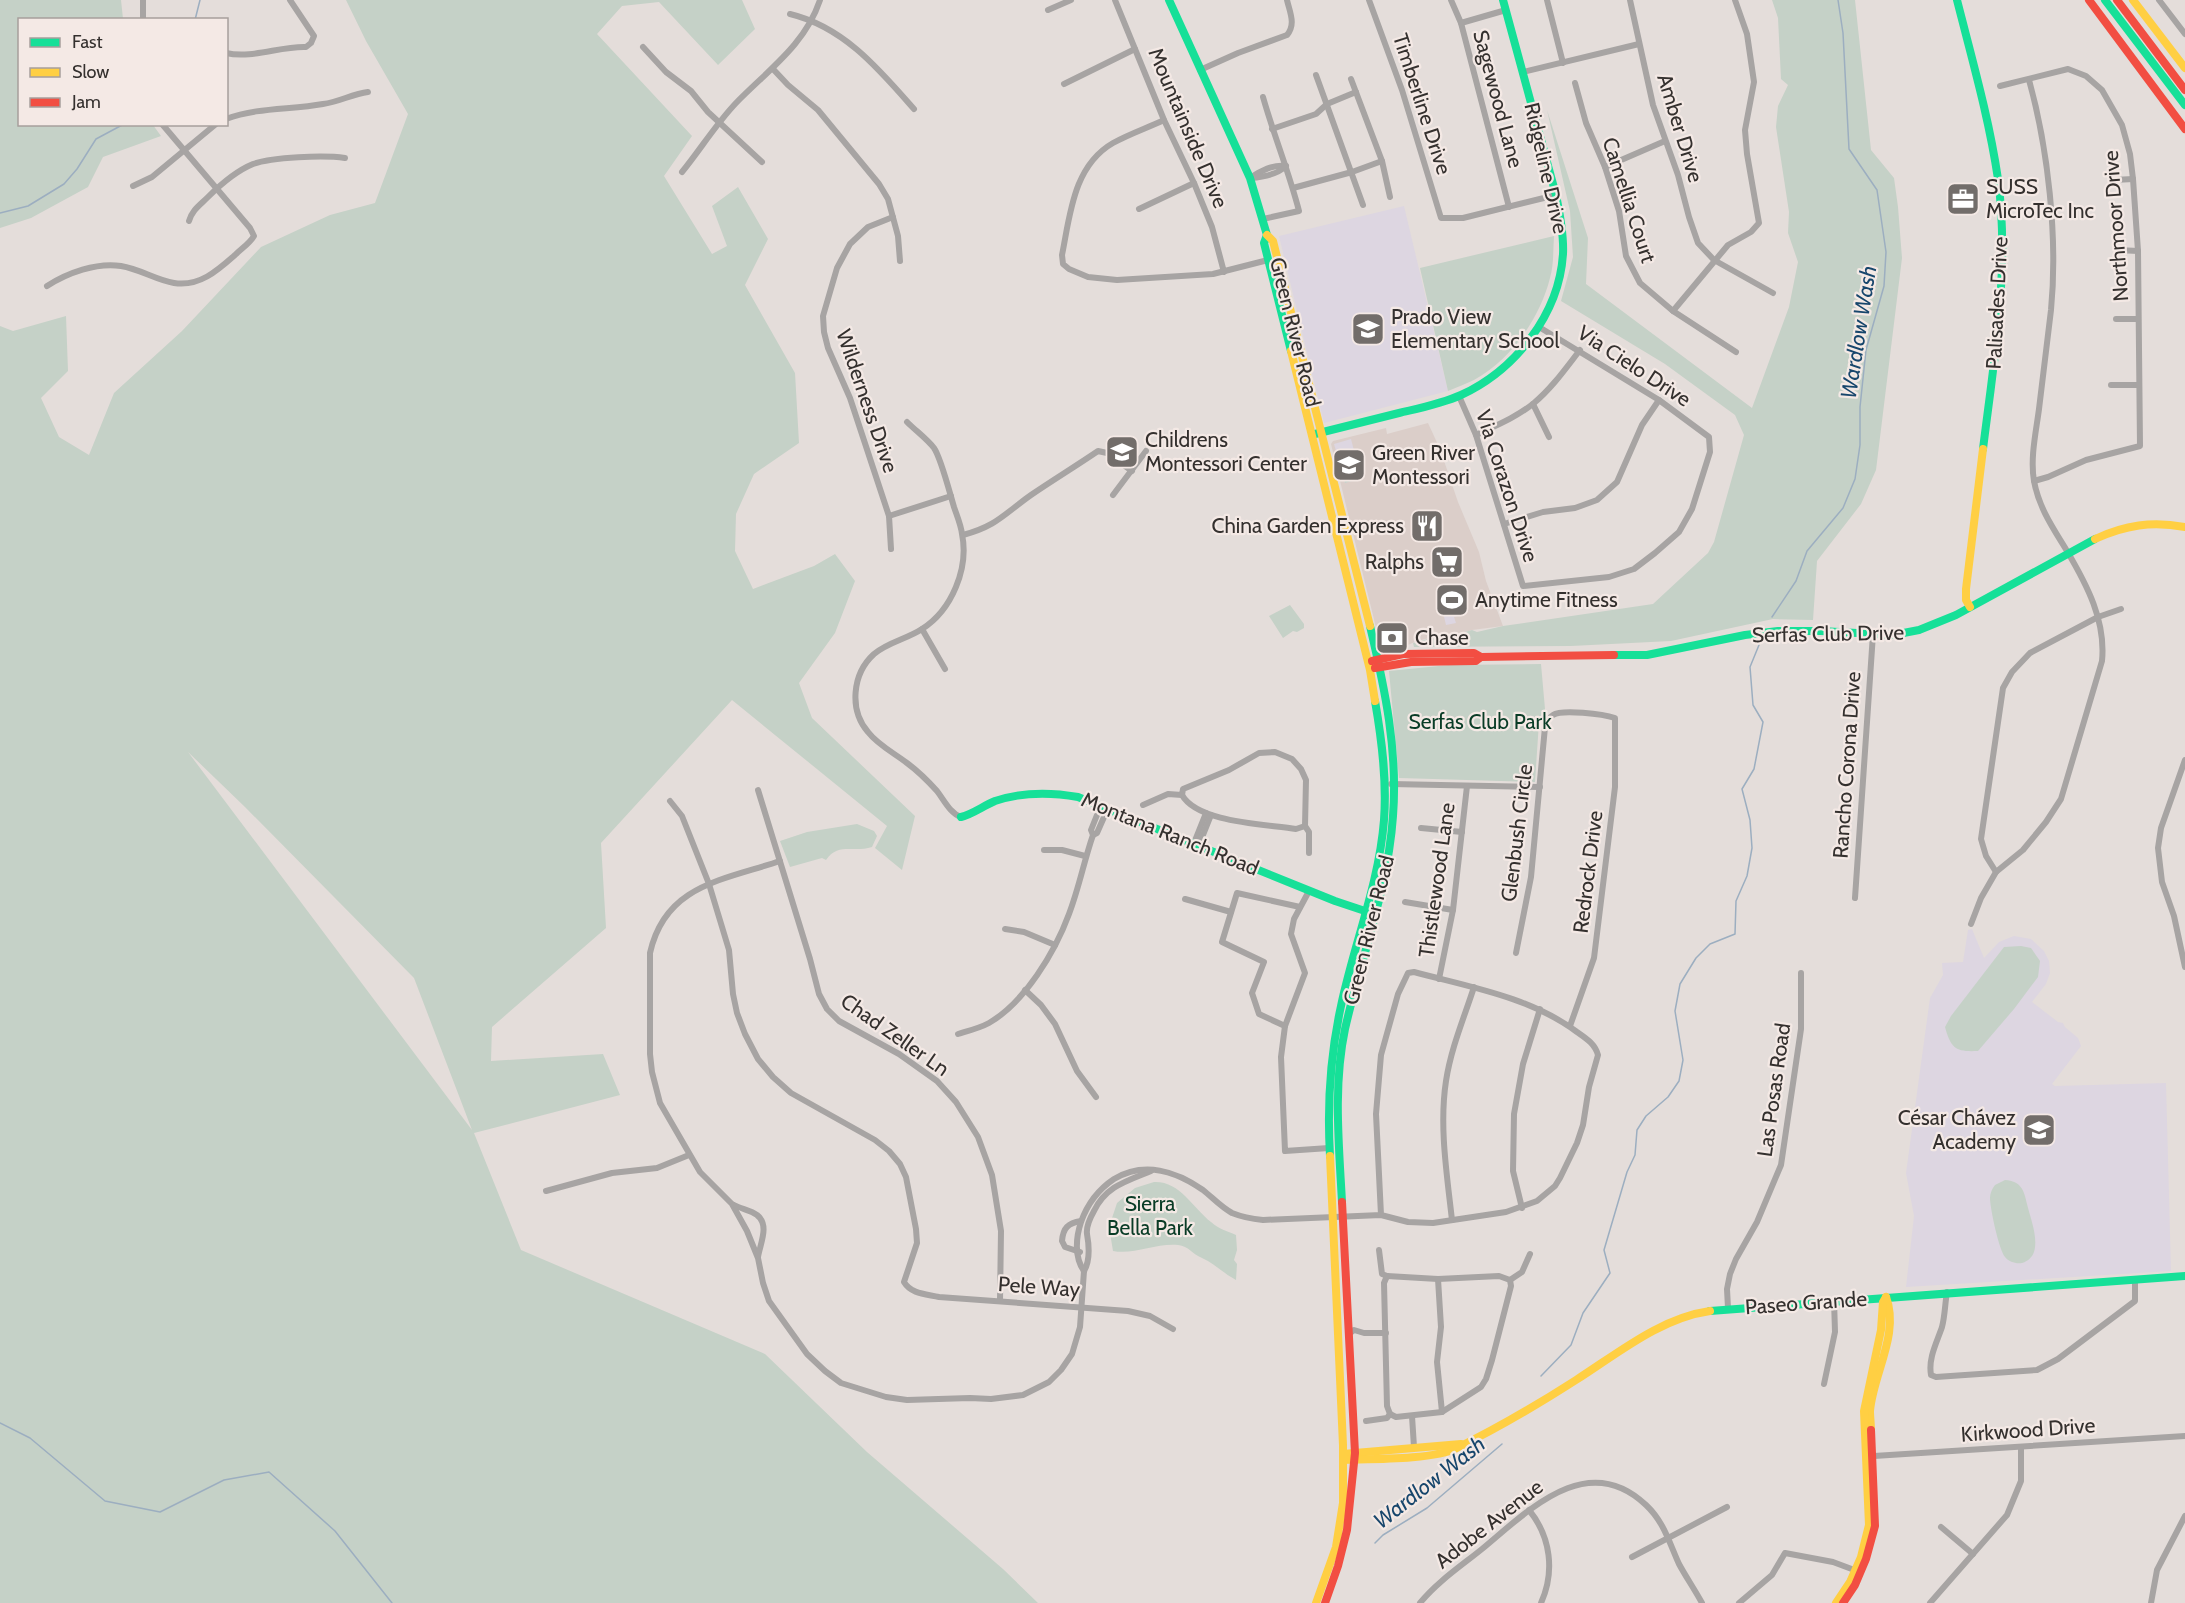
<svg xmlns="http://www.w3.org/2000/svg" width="2185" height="1603" viewBox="0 0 2185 1603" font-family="Cabin,sans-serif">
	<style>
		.built { fill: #dbcec9 }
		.education { fill: #ddd6e1 }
		.green { fill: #c5d1c7; fill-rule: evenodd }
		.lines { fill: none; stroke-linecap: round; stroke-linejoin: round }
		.stream { stroke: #9caec0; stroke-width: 1.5 }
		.street { stroke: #a7a4a3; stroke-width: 6 }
		.fast { stroke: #16e098; stroke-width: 8 }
		.slow { stroke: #ffcf43; stroke-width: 8 }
		.jam { stroke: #f24e42; stroke-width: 8 }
		.labels { text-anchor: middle; stroke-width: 4.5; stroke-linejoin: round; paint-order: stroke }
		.street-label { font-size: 21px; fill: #34302e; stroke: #f4e9e5 }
		.poi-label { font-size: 21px; fill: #34302e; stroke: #f4e9e5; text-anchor: start }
		.park-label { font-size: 21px; fill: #093c26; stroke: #f4e9e5 }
		.water-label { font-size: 22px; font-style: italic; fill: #17466c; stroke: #f4e9e5 }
	</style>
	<rect width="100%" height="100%" fill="#e4ddda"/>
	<path class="built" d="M1428,423L1440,449L1458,502L1479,552L1486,581L1503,626L1472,630L1443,638L1442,635L1417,641L1401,648L1385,651L1381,648L1331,444L1333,441L1386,428L1387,434Z"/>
	<g class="education">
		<path d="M1404,206L1448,391L1324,423L1279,236Z"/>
		<path d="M1351,439L1361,478L1345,483L1334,444Z"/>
		<path d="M1465,602L1467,613L1454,617L1456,623L1446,625L1442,608Z"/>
		<path d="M1972,929L1984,958L1999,942L2014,936L2031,939L2044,951L2049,961L2050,973L2046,984L2032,1002L2058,1022L2063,1023L2065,1027L2078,1038L2081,1046L2052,1084L2055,1086L2166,1083L2171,1271L1906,1287L1914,1216L1906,1173L1930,998L1943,975L1942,963L1963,962L1968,930Z"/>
	</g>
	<g class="green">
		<path d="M0,0H121L123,19L20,20V124L153,125L161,136L103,157L88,187L31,218L0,228Z"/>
		<path d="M346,0H742L755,29L718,65L659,2L622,6L597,34L692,136L664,176L712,254L727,246L712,206L738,187L768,239L745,285L795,373L799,443L754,474L736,514L735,551L753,589L814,566L835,554L855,581L835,633L799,683L812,718L915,816L902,870L875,848L887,826L732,700L601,843L606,928L492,1027L491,1061L603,1054L620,1095L474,1133L521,1250L765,1354L867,1452L1003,1569L1038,1603H0V326L13,331L66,316L68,371L41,398L59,437L89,455L114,393L182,331L261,247L330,215L375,203L408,114L366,41ZM188,752L245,807L414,978L472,1130Z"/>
		<path d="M1772,0H1855L1871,150L1894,178L1898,207L1902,258L1876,470L1861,504L1817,561L1813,620L1773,619L1671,641L1571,646L1414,647L1413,643L1443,635L1444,638L1472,630L1477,632L1503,626L1653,604L1708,553L1714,542L1744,435L1735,415L1665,364L1561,301L1573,257L1570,211L1547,110L1588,238L1586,284L1752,408L1789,307L1798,262L1788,233L1789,212L1776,127L1778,106L1788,85L1781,79L1778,18Z"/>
		<path d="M1554,236C1553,250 1554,264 1550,278C1540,318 1511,360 1474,380C1466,384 1457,387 1448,391L1420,268Z"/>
		<path d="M1343,459L1345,466L1353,464L1355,471L1359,470L1361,478L1345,483L1339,460Z"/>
		<path d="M1290,605L1304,624V628L1297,632L1293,631L1283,638L1269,616Z"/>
		<path d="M1541,664L1545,709L1539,722L1535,782L1399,778L1389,671L1449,665Z"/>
		<path d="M857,824L874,831L877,836L872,847C854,853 838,842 826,860L822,858L790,867L780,841L807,832Z"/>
		<path d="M2021,946L2031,948L2040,961L2038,977L2014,1009L1978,1051C1956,1052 1951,1049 1945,1027L1951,1016L2004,947Z"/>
		<path d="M2005,1180C2021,1181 2024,1190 2027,1204C2031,1221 2046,1256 2022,1263C2016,1264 2009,1262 2005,1257C1999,1250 1990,1208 1990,1198C1990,1193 1992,1189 1995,1185Z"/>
		<path d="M1154,1182C1180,1181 1192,1207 1211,1222C1219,1229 1227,1231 1236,1235L1237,1250L1234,1260L1237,1264L1236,1280C1223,1273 1215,1264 1202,1258C1192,1254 1189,1246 1178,1245C1156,1243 1134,1255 1113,1251L1109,1227L1117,1203L1135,1188Z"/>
	</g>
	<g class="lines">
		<g class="stream">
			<path d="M195,20L200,0"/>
			<path d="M0,213L28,206L64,184L77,169L96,139L124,124"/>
			<path d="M1772,617L1796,581L1807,551L1843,508L1855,479L1860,445V407L1866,350L1884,286L1886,252L1877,190L1849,149L1843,33L1838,0"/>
			<path d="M1541,1376L1571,1345L1583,1313L1610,1273L1604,1250L1627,1172L1635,1155L1637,1130L1646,1116L1668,1097L1679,1081L1683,1060L1675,1011L1680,984L1696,958L1710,944L1735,934L1736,901L1747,876L1752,848L1750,820L1742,789L1754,769L1763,722L1753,705L1750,667L1759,645"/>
			<path d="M0,1423L30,1438L105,1501L160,1512L224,1480L269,1472L335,1531L392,1603"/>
			<path d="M1375,1543L1383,1535L1427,1508L1502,1444"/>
		</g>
		<g class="street">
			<path d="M143,0V20"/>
			<path d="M1115,0L1164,120L1194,183L1212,227L1224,272"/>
			<path d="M1369,0L1402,90L1441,218H1463L1556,195"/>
			<path d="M1451,0L1461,23L1509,207"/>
			<path d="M1547,0L1563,63"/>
			<path d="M1630,0L1653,105L1678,175L1689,217L1698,243L1714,260L1773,293"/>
			<path d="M2159,0L2185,34"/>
			<path d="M1048,10L1071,0"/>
			<path d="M790,14C844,27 879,69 914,109"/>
			<path d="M1461,23L1506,10"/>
			<path d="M643,47L666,72L691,91L708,112L762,162"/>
			<path d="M226,53C252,59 280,46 306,47L311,43L314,36L290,0"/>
			<path d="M773,69L788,85L818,110L879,184L888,199L898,236L900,261"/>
			<path d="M1200,70L1238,53L1287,35C1296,24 1290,13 1287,0"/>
			<path d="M1523,72L1639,44"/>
			<path d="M1316,75L1363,205"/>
			<path d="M1351,79L1382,161L1390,197"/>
			<path d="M1575,83L1586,123L1605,167L1619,211L1626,256L1640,283L1673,311L1736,352"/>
			<path d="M1064,84L1135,49"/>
			<path d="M2000,86L2068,69L2086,76L2102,90L2122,125L2130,154L2133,179L2138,251L2140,446L2086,460L2048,477L2034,481"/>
			<path d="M226,119C258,107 290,110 323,104C339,102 352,94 368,92"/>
			<path d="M1164,120C1147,128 1129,134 1113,143C1073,166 1070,216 1062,255L1063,264L1069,269L1088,277L1117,280L1213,274L1268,260"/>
			<path d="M1272,129L1316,114L1327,104L1356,92"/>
			<path d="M1605,167L1665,141"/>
			<path d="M682,172C700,150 716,124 736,103C768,70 805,45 820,0"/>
			<path d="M1250,178C1261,171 1273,164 1286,166"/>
			<path d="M1251,178C1263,177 1277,175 1286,166"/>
			<path d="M2114,180L2133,179"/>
			<path d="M133,186L152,177L216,124"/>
			<path d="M1293,188L1352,172L1382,161"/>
			<path d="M1139,209L1194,183"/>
			<path d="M1263,219L1299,211C1289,172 1274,136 1263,97"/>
			<path d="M189,221C192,210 200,205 208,197C221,184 236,171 253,164C272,157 324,155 345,158"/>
			<path d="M2118,250L2138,251"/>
			<path d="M47,286C67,273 97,262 121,266C140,269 156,280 174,283C199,287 217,271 235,255C242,248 249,244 254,236L250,228L162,124"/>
			<path d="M1673,311L1728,245L1751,232L1759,223L1747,154L1745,130L1754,82L1747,34L1735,0"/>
			<path d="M2116,319H2138"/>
			<path d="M2111,385H2138"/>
			<path d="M1459,396L1476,435L1523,586L1609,577L1634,569L1655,553L1679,532L1692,509L1710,452L1709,437L1659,400L1539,327"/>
			<path d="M1533,404L1549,437"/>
			<path d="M907,422C916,431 926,438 934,448C941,458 950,494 954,507C957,516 961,525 962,534C969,568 952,610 922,629C907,639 888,642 874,654C852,674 849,710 868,732C878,745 894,753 907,763C918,771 928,781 937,791C944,800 950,813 961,817"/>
			<path d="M1476,435C1495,426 1517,417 1534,403C1552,388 1566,368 1580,350"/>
			<path d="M1113,495L1146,451"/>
			<path d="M889,516L951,496"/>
			<path d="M1504,524L1543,512L1575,508L1597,500L1617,482L1642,425L1659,400"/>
			<path d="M963,535C997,526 1004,514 1031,495C1053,480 1076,466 1098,451L1107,453L1132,471"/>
			<path d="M891,549L889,516L850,398L828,348L824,332L823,316L837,268L850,244L868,227L893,217"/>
			<path d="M922,629L945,669"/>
			<path d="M2185,760L2161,828L2158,848L2162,882L2174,916L2185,967"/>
			<path d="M1391,784L1540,787"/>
			<path d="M758,790L810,959L819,994L827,1009L839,1021L899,1054L937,1081L956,1102L978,1137L992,1175L1001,1231L1000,1301"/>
			<path d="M1182,795C1198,823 1266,824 1296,829L1305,826"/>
			<path d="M670,801L682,816L709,884L729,950L733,994L737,1013L745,1034L758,1059L773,1077L791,1093L875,1140L889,1151L900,1164L906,1177L916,1229L917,1243L904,1282C911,1294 926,1294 939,1297L1128,1311L1150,1316L1173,1329"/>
			<path d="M1143,805L1168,794L1182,795L1183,789L1229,770L1259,753L1275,752L1292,759L1301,769L1306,780L1305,826L1309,832V853"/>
			<path d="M1421,828L1462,832"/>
			<path d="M1093,835L1097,833L1108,808"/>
			<path d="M1194,843L1206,813"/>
			<path d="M1199,845L1211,815"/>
			<path d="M1044,850H1062L1085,856"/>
			<path d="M780,861C723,880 665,885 650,953V1054L652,1072L660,1103L700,1172L732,1204L747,1231L758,1258L763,1283L769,1301L807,1354L825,1371L841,1383L886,1397L907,1400L970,1398L991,1399L1023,1395L1049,1382L1061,1370L1072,1354L1080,1327L1084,1271C1090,1261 1089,1245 1087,1234C1086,1226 1090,1218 1094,1211C1106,1186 1127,1181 1151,1171"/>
			<path d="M1996,872L1986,856L1981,839L2003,688L2012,672L2030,653L2098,617L2121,609"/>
			<path d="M1309,891L1294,919L1291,934L1305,973L1285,1026L1281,1057L1285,1151L1329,1148"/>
			<path d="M1855,898L1873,634"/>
			<path d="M1185,899L1231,912"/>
			<path d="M1405,902L1453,910"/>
			<path d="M1971,924L1981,898L1996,872L2023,850L2046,822L2061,799L2102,661C2106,621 2087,585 2067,551C2053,528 2039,508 2034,481C2030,458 2036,432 2039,409C2043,376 2047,343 2051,310C2058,238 2048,148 2029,80"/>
			<path d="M1005,929L1024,932L1055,945"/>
			<path d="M1516,953L1531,877L1545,727C1547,722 1548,718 1553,715C1562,709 1603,714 1615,718V787L1594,958L1570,1026"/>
			<path d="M1439,979L1453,910L1467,786"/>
			<path d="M1025,990L1041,1005L1055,1024L1077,1071L1096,1097"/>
			<path d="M1285,1026L1259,1014L1252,993L1264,962L1222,942L1237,893L1300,907"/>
			<path d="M958,1034C968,1031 980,1028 989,1023C1025,1002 1055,952 1069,914C1079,888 1084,861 1093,835L1091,830L1101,805"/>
			<path d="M546,1191L612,1173L657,1168L689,1155"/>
			<path d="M734,1205C741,1209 751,1210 757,1215C770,1225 760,1244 758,1257"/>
			<path d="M1522,1208L1513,1171L1514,1114L1523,1064L1540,1009"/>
			<path d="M1452,1220C1447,1175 1439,1126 1446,1081C1451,1048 1464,1018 1474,987"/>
			<path d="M1379,1250L1382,1274L1387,1276"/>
			<path d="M1080,1252L1065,1247L1062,1241C1063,1228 1068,1223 1081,1221"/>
			<path d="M1084,1271C1074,1257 1076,1237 1081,1222C1087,1205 1099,1189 1114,1179C1144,1161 1176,1171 1203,1190C1213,1198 1221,1207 1232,1213C1242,1217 1253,1219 1263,1220L1381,1215L1408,1222L1433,1223L1506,1212L1537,1201L1555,1186L1560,1178L1577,1143L1583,1125L1589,1087L1598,1055C1595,1044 1587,1039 1577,1032C1530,997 1470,987 1414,972L1408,973L1398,994L1381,1055L1376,1114L1381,1215"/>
			<path d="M1387,1276L1438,1279L1499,1276L1510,1280L1511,1286L1492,1360L1486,1379L1481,1387L1442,1412L1396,1417L1390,1414"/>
			<path d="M1387,1276L1384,1283L1387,1406L1390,1414"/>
			<path d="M1438,1279L1441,1327L1437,1362L1442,1412"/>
			<path d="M1510,1280L1522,1272L1530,1254"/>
			<path d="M1947,1292C1945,1303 1945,1316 1942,1327C1937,1342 1928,1358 1931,1375L1936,1377L2037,1370L2058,1359L2135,1301V1279"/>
			<path d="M1728,1308L1727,1289L1730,1274L1736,1259L1757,1222L1781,1165L1801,1029V973"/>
			<path d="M1350,1333L1354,1330L1364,1333H1386"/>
			<path d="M1824,1384L1835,1332L1834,1300"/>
			<path d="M1412,1416L1414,1447"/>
			<path d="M1366,1421L1387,1418L1390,1414"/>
			<path d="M1874,1456L2185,1436"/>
			<path d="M1529,1510C1551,1537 1555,1572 1541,1603"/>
			<path d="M1941,1527L1973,1554"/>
			<path d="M1632,1557L1727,1507"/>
			<path d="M1420,1603C1437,1582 1461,1566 1482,1549C1528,1511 1587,1449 1646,1505C1664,1522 1669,1542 1679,1564C1686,1577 1695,1590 1702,1603"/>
			<path d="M1739,1603L1772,1575L1785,1553L1833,1562L1857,1571"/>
			<path d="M1930,1603L2007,1515L2021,1481V1447"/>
			<path d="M2151,1603L2157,1570L2185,1516"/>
		</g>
		<g class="fast">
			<path d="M1169,0L1250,178L1267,235L1264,243L1291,351"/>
			<path d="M1957,0C1972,59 1989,118 1998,179C2010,269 1994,360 1983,449"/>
			<path d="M2105,0L2185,105"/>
			<path d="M1315,434C1343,427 1371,420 1399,413C1420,408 1441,404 1461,395C1515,370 1559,315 1563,254C1564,234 1560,214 1556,195L1503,0"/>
			<path d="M1614,655H1647L1745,635L1778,631H1821L1893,635L1919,630L1956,615L2095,539"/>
			<path d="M961,817C973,814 983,806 995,801C1022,792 1050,792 1078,797L1335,901L1371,913"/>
			<path d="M1330,1156C1327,1105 1330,1056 1341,1006C1354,944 1379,884 1384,820C1387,780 1382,741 1375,701"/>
			<path d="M1342,1202C1339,1145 1333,1086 1345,1029C1361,958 1388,889 1393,816C1398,751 1385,689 1370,626"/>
			<path d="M1710,1311L2185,1276"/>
		</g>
		<g class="slow">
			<path d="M2133,0L2185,68"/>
			<path d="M1267,235L1273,241L1370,626"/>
			<path d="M1291,351L1370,670L1375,701"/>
			<path d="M2095,539C2125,525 2152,521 2185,527"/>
			<path d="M1970,607L1966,600V589L1983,449"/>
			<path d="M1871,1430C1871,1424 1870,1417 1870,1411C1873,1374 1900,1334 1886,1297"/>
			<path d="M1343,1454L1461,1444"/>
			<path d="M1343,1460C1372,1459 1433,1460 1457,1448C1498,1428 1537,1405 1576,1380C1617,1354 1660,1318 1710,1311"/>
			<path d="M1316,1603L1336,1547L1343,1503V1445L1330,1156"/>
			<path d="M1836,1603L1850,1582L1861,1557L1869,1525L1864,1411L1881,1330L1883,1302L1886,1297"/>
		</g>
		<g class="jam">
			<path d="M2089,0L2185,129"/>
			<path d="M2117,0L2185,90"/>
			<path d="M1372,661L1403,654L1474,653L1481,657"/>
			<path d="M1375,668L1411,662L1476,661L1481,657L1614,655"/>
			<path d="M1325,1603L1338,1566L1347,1530L1355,1453L1342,1202"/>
			<path d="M1843,1603L1855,1585L1866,1559L1875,1526L1871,1430"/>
		</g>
	</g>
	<defs>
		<symbol id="office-square" viewBox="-11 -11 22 22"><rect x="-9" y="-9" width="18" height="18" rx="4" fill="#726d6a" stroke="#f4e9e5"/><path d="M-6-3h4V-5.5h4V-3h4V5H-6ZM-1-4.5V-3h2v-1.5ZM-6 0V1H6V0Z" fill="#fff"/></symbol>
		<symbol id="school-square" viewBox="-11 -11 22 22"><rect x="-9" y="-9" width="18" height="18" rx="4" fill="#726d6a" stroke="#f4e9e5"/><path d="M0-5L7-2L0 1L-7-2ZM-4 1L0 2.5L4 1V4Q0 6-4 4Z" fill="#fff"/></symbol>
		<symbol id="restaurant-square" viewBox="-11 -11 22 22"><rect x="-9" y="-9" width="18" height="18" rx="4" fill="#726d6a" stroke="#f4e9e5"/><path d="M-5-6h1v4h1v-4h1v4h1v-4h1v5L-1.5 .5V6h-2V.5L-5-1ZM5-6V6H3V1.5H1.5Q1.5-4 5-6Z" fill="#fff"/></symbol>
		<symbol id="supermarket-square" viewBox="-11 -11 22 22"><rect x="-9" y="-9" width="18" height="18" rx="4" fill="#726d6a" stroke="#f4e9e5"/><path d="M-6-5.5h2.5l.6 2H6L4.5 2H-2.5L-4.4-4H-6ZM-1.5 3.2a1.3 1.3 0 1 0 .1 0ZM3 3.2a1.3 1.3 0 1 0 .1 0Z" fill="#fff"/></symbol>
		<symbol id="stadium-square" viewBox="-11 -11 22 22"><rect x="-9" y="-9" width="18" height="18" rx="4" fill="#726d6a" stroke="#f4e9e5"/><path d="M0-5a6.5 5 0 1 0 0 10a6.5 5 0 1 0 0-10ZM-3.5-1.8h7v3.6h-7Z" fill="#fff"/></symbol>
		<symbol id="bank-square" viewBox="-11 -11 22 22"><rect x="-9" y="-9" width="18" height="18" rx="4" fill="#726d6a" stroke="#f4e9e5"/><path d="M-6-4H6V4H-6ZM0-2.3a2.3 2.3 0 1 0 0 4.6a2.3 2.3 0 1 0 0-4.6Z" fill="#fff"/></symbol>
	</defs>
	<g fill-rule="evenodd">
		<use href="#office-square" x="1944" y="180" width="38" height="38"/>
		<use href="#school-square" x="1349" y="310" width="38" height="38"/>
		<use href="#school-square" x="1103" y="433" width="38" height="38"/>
		<use href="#school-square" x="1330" y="446" width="38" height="38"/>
		<use href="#restaurant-square" x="1408" y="507" width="38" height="38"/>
		<use href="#supermarket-square" x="1428" y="543" width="38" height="38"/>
		<use href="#stadium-square" x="1433" y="581" width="38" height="38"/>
		<use href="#bank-square" x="1373" y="619" width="38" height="38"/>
		<use href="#school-square" x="2020" y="1111" width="38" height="38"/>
	</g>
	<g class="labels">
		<g class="street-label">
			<text transform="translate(1498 99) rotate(75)" y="7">Sagewood Lane</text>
			<text transform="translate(1422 104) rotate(72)" y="7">Timberline Drive</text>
			<text transform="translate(1188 128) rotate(67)" y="7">Mountainside Drive</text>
			<text transform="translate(1680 128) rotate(73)" y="7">Amber Drive</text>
			<text transform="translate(1546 168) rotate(77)" y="7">Ridgeline Drive</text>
			<text transform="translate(1629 200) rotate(72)" y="7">Camellia Court</text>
			<text transform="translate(2116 226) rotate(-94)" y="7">Northmoor Drive</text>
			<text transform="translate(1997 303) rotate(-87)" y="7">Palisades Drive</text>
			<text transform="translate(1295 332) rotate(76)" y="7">Green River Road</text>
			<text transform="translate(1634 366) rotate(33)" y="7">Via Cielo Drive</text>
			<text transform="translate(867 401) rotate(71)" y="7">Wilderness Drive</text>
			<text transform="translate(1507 486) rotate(72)" y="7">Via Corazon Drive</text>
			<text transform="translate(1828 634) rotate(-1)" y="7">Serfas Club Drive</text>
			<text transform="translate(1847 765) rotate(-86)" y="7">Rancho Corona Drive</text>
			<text transform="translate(1517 833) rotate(-83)" y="7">Glenbush Circle</text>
			<text transform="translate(1170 834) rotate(22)" y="7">Montana Ranch Road</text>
			<text transform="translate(1588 872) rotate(-83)" y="7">Redrock Drive</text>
			<text transform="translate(1437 880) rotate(-82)" y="7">Thistlewood Lane</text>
			<text transform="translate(1369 930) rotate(-76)" y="7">Green River Road</text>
			<text transform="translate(895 1035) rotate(35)" y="7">Chad Zeller Ln</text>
			<text transform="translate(1774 1090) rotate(-82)" y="7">Las Posas Road</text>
			<text transform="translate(1039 1287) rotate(4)" y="7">Pele Way</text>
			<text transform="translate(1806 1303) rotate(-4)" y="7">Paseo Grande</text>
			<text transform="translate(2028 1430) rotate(-4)" y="7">Kirkwood Drive</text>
			<text transform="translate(1489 1524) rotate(-38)" y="7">Adobe Avenue</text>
		</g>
		<g class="poi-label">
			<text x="1986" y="194">SUSS<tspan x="1986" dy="24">MicroTec Inc</tspan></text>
			<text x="1391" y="324">Prado View<tspan x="1391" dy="24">Elementary School</tspan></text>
			<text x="1145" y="447">Childrens<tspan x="1145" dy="24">Montessori Center</tspan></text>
			<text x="1372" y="460">Green River<tspan x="1372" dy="24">Montessori</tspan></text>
			<text x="1404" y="533" text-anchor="end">China Garden Express</text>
			<text x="1424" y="569" text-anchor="end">Ralphs</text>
			<text x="1475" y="607">Anytime Fitness</text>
			<text x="1415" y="645">Chase</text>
			<text x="2016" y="1125" text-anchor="end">César Chávez<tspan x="2016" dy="24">Academy</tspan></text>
		</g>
		<g class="park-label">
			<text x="1480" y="729">Serfas Club Park</text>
			<text x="1150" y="1211">Sierra<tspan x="1150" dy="24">Bella Park</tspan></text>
		</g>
		<g class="water-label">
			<text transform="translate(1858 332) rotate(-81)" y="8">Wardlow Wash</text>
			<text transform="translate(1429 1482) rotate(-38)" y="8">Wardlow Wash</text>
		</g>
	</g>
	<rect x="18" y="18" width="210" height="108" fill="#f4e9e5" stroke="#a79f9c" stroke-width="1.5"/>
	<rect x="30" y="38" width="30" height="9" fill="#16e098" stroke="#a79f9c" stroke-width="1.5"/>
	<text x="72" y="48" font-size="18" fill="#34302e">Fast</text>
	<rect x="30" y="68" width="30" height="9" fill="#ffcf43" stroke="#a79f9c" stroke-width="1.5"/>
	<text x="72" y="78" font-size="18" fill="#34302e">Slow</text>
	<rect x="30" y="98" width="30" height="9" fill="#f24e42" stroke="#a79f9c" stroke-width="1.5"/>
	<text x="72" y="108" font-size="18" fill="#34302e">Jam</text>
</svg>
